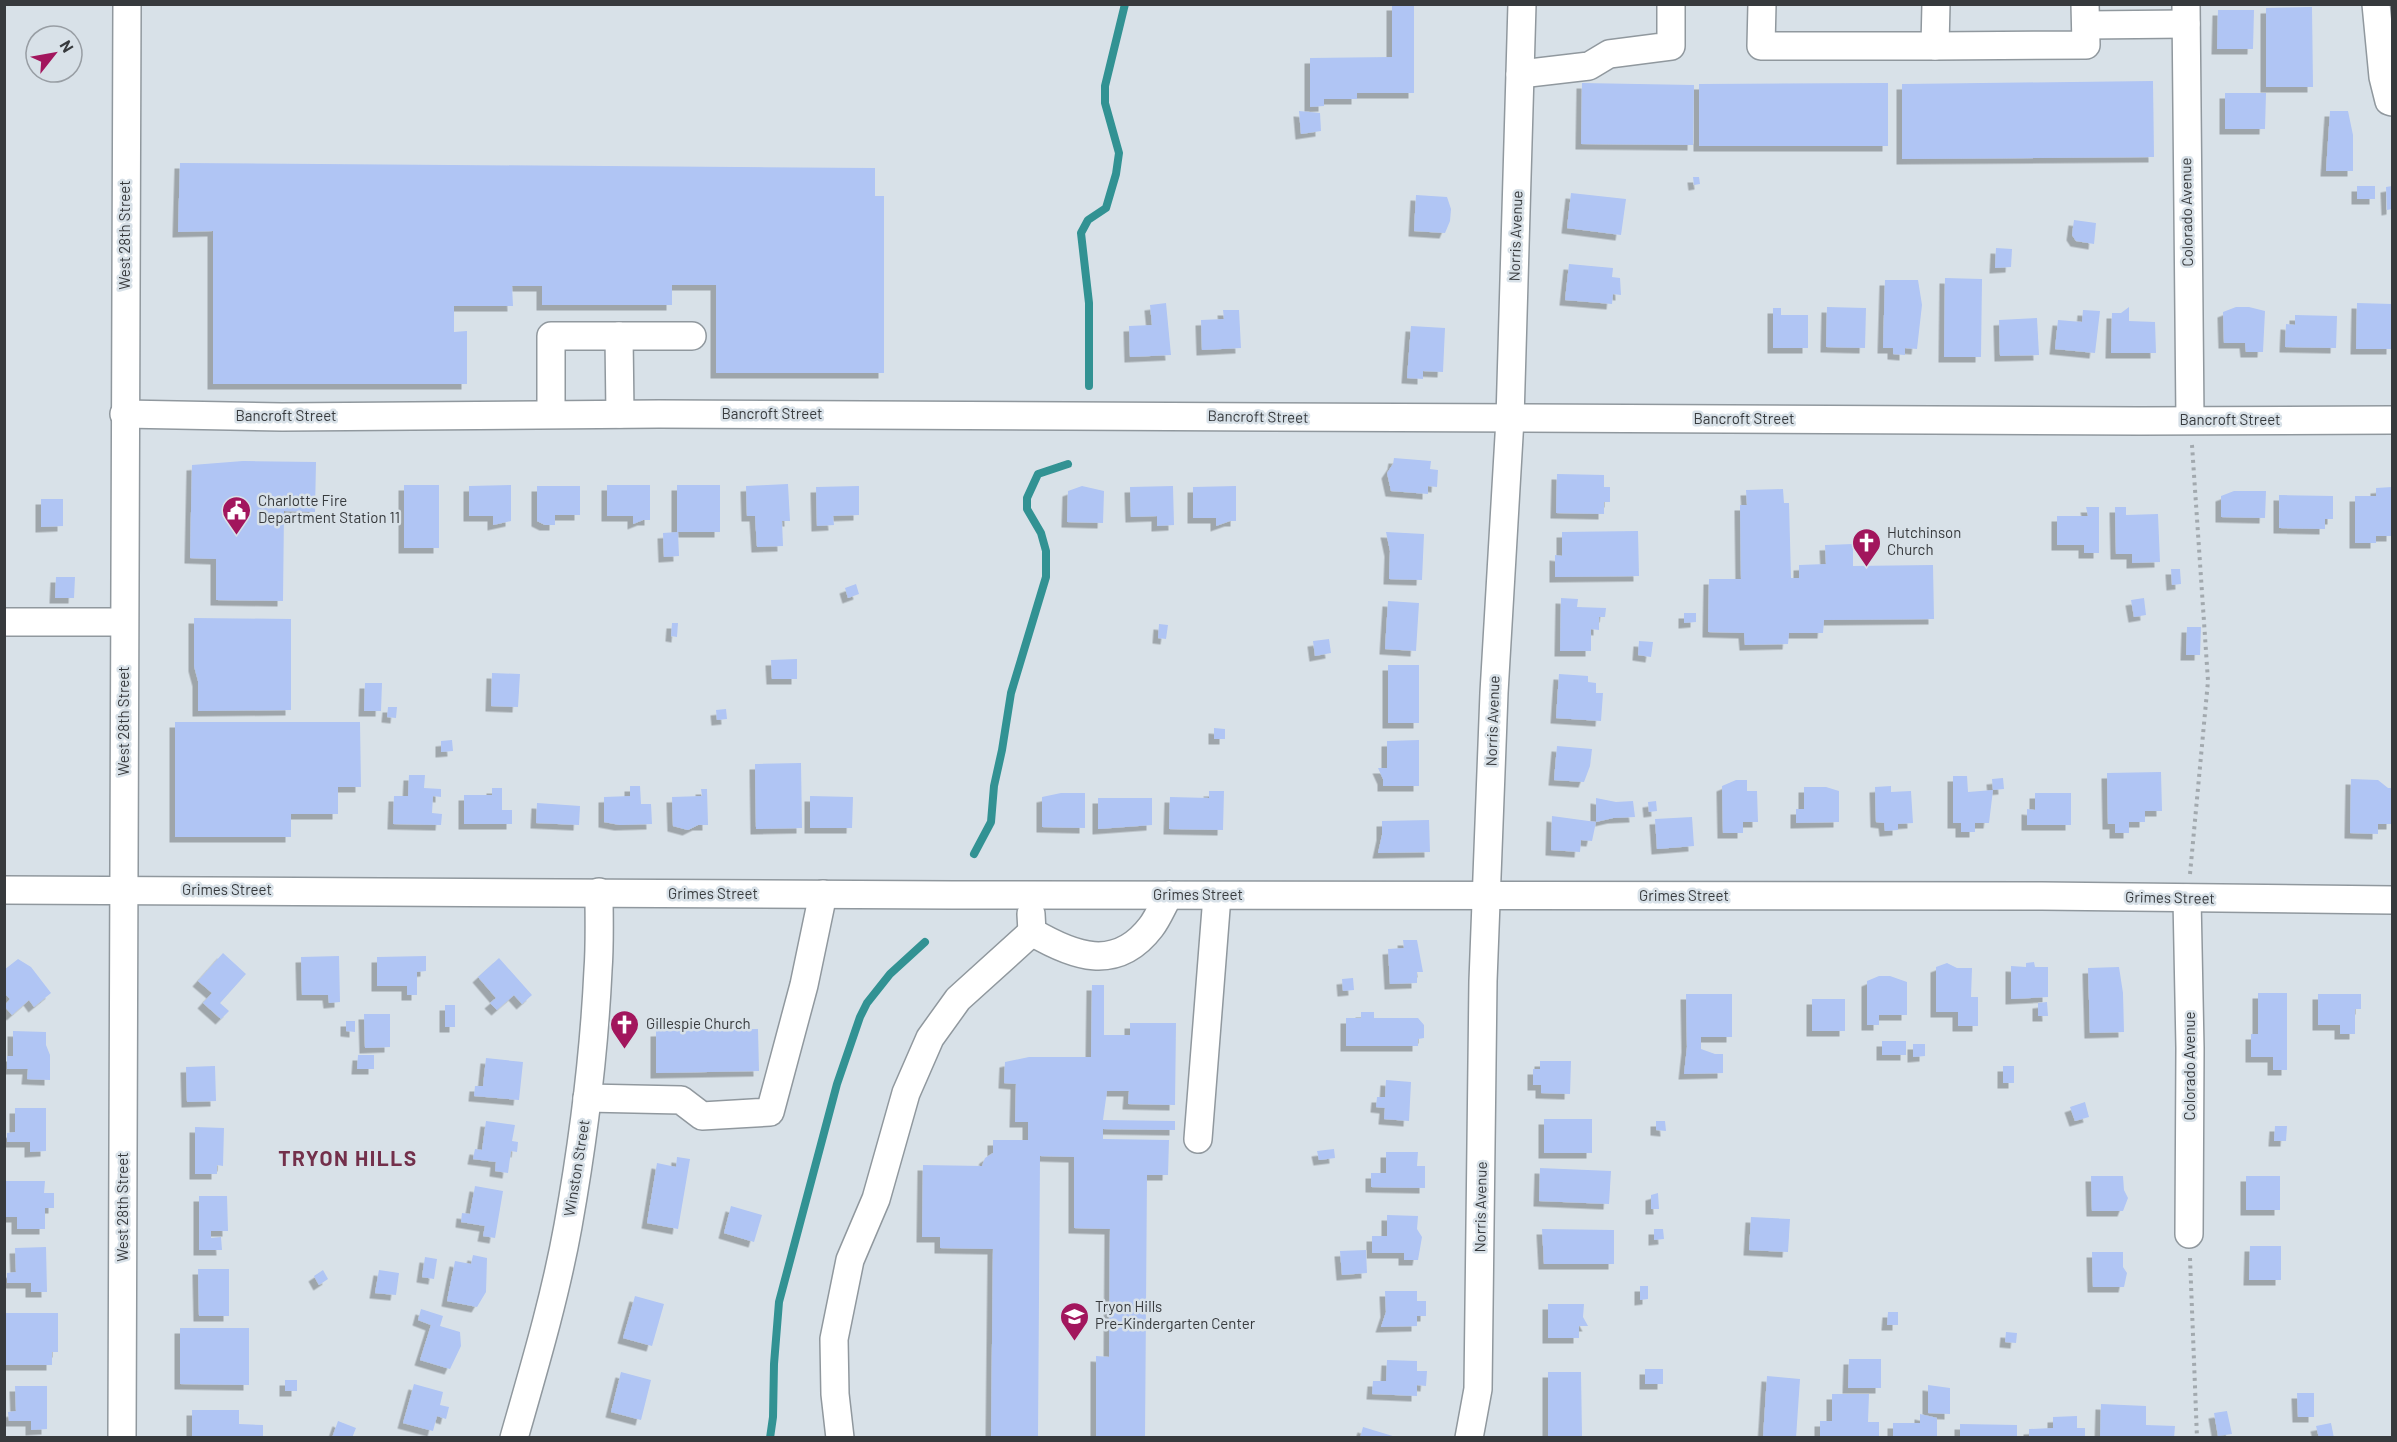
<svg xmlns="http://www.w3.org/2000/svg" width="2397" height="1442" viewBox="0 0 2397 1442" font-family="Barlow,sans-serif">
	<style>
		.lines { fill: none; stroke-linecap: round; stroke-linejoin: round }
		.stream { stroke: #329293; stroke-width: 8 }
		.building { fill: #b0c5f4; filter: url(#shadow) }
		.minor-casing { stroke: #90989e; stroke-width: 30 }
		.path { stroke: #a2a9ae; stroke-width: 4; stroke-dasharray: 3 4.5; stroke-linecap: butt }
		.minor { stroke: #fff; stroke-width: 27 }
		.labels { text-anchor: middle; stroke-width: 5; stroke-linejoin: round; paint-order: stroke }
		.street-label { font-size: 15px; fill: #373a3d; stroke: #d8e1e8 }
		.poi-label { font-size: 15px; fill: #373a3d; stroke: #d8e1e8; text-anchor: start }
		.district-label { font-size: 21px; font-weight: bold; letter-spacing: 1.5px; fill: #73304b; stroke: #d8e1e8 }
	</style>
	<defs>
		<filter id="shadow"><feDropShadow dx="-5.5" dy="5.5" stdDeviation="0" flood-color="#0004"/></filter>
	</defs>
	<rect width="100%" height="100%" fill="#d8e1e8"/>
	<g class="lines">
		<g class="stream">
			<path d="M1089,386V303L1081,233L1088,220L1106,208L1116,174L1119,153L1105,103V86L1125,4"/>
			<path d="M974,854L991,822L994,786L1002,750L1011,693L1046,577V551L1041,533L1027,509V498L1038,474L1068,464"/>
			<path d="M770,1438L773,1417L774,1364L779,1302L837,1084L860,1017L867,1003L890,974L925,942"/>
		</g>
	</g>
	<g class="building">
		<path d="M1392,5H1414V93H1357V99H1324V106L1310,107V58L1392,57Z"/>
		<path d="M2312,7L2313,87H2266V8Z"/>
		<path d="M2218,10H2254L2253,49H2217Z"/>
		<path d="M2153,81L2154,157L1902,159V84Z"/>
		<path d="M1582,83L1694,85L1693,145L1581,144Z"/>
		<path d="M1888,83V146H1699V84Z"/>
		<path d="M2225,93H2266L2265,129H2225Z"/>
		<path d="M1299,111L1320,113L1321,131L1301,134Z"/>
		<path d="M2330,111H2348L2353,135V171H2326Z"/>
		<path d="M180,163L875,168V196H884V373H716V285H672V305H542V286H512L513,306H454V332L467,331V384H213V231L178,232Z"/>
		<path d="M1693,177H1699L1700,184L1694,185Z"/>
		<rect x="2357" y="186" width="18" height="13"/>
		<path d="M2392,186V209L2387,210L2386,187Z"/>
		<path d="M1571,193L1626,199L1621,235L1567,228Z"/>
		<path d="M1416,195L1447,197L1451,209L1450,221L1445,233L1414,231Z"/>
		<path d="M2074,220L2096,223L2094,244L2076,241L2072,235Z"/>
		<path d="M1996,248L2012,249L2011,267L1995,268Z"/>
		<path d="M1569,264L1613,268L1612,277L1620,278L1621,295L1613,294L1612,304L1565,300Z"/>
		<path d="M1945,278L1982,279L1981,357H1944Z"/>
		<path d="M1885,280H1918L1922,305L1917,349L1905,348V355L1893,354V348H1883Z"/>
		<path d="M1166,303L1171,355L1130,357L1129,326L1152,325L1150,305Z"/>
		<path d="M2357,303L2392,304V349H2356Z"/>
		<path d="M1827,307L1866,308L1865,348L1826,347Z"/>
		<path d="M2129,307V321L2155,322L2156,353H2111L2112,313H2121Z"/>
		<path d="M2236,307H2249L2265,311L2263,352H2246L2245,343H2224L2223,312Z"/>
		<path d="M1773,308H1781V315H1808V348H1773Z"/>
		<path d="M1223,310H1239L1241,348L1202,350L1201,320L1224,319Z"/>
		<path d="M2083,310L2100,311L2095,353L2055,349L2058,320L2082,322Z"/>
		<path d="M2295,315L2337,316L2336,348L2285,347L2286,324L2295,325Z"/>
		<path d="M2037,318L2039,355L2000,356L1999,320Z"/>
		<path d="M1411,326L1445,328L1443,372L1423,371V379L1407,378Z"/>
		<path d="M1394,458L1431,461L1430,469L1438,470L1437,487L1428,486V494L1391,491L1387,473L1393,464Z"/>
		<path d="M243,461L316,462L315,512L284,511L283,601L216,600V559L190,558L192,465Z"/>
		<path d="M1557,474L1604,475V487H1610V502H1604V514L1556,513Z"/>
		<path d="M788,484L790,521H782L783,546L757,547L755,516H747L746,486Z"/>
		<rect x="404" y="485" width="35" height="63"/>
		<path d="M511,485V521L493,525V516H469V486Z"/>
		<path d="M607,485H650V520H643L633,524V516H607Z"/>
		<rect x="677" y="485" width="43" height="47"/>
		<path d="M537,486H580V515H555V525H545L537,521Z"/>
		<path d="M859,486V515L833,516L834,525L817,526L816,487Z"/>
		<path d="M1082,486L1104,491L1103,523L1067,522L1068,491Z"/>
		<path d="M1173,486L1174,525L1157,526V516L1131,517L1130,487Z"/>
		<path d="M1236,486V521H1230L1216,526V518H1193V487Z"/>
		<path d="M2392,487V536H2376V543H2355V496H2376V488Z"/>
		<path d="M1783,489L1784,503H1789L1791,578H1799V565L1826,564L1825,545L1853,544V566L1933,565L1934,619L1824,620L1823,633H1789L1788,644L1745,645L1744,633L1708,632L1709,579H1741L1740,505H1747L1746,490Z"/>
		<path d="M2234,491H2266L2265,518L2221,517V496Z"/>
		<path d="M2279,495L2333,496V519H2325V529L2279,528Z"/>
		<path d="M41,499H63V526L41,527Z"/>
		<path d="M2086,507H2099V553H2084V545H2057V516H2088Z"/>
		<path d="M2115,507H2126V515L2158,514L2160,562L2132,563V554H2116Z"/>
		<path d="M1638,531L1639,576L1555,577V555L1562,556V532Z"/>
		<path d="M678,532L679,556L664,557L663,533Z"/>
		<path d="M1386,532L1424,534L1422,580L1389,579L1390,551Z"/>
		<path d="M2171,569H2180L2181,584L2172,585Z"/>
		<path d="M56,577H75L74,598H55Z"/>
		<path d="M856,584L859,594L848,598L845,588Z"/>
		<path d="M1561,598L1578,599L1577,607L1606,608L1605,617H1599V630L1591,629V651H1560Z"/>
		<path d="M2144,598L2146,615L2134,617L2131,600Z"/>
		<path d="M1388,601L1419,603L1416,651L1385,649Z"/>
		<path d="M1684,613H1696V622L1684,623Z"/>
		<path d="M194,618L291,619V710L198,711V681L194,666Z"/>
		<path d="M672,623H678L677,637L671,636Z"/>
		<path d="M1159,624L1168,625L1166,639L1158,638Z"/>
		<path d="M2187,627H2201L2200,655H2186Z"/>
		<path d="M1329,639L1331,653L1315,656L1313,641Z"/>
		<path d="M1639,641L1653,642L1651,657L1638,655Z"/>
		<path d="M797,659V679H772L771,660Z"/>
		<rect x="1388" y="665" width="31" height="58"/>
		<path d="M492,673L520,674L518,707L491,706Z"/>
		<path d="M1559,674L1588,676V682L1596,683V693H1603L1601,721L1556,718Z"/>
		<path d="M365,683H382L381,711H364Z"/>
		<path d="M388,707H397L396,718L387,717Z"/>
		<path d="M726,709L727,719L717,720L716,710Z"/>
		<path d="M175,722H360L361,787H338V814H291V837H175Z"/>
		<path d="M1214,728L1225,729V739H1214Z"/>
		<path d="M452,740L453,751L441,752V741Z"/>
		<path d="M1419,740V786H1383V779L1378,768H1387V741Z"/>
		<path d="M1557,746L1592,749L1590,766L1584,782L1554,780Z"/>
		<path d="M801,763L802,828L756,829L755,764Z"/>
		<path d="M2161,772L2162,811H2145V822H2129V833H2115V824H2108L2107,773Z"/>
		<path d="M409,775H425L424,788L441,789V797L433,796L432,813L442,814L441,825L393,824L394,796H408Z"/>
		<path d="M1953,776H1967L1968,792L1993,790L1989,823H1975V832H1961V823H1953Z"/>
		<path d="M2003,778L2004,789L1993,790L1992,779Z"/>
		<path d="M2351,779L2378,780L2388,788H2392V824H2378V834L2350,833Z"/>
		<path d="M1736,780H1747V791H1757L1758,822H1743V833H1723L1722,786Z"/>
		<path d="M630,786H640L641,804H651L652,824L620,825L604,822V797L630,796Z"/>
		<path d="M1891,786V792L1911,791L1913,823L1898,824V830L1885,831L1884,823L1876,822L1875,787Z"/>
		<path d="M1804,787H1826L1839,791V822L1796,823V809H1804Z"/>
		<path d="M492,788H502V810H512V824H464V795H492Z"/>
		<path d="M701,789H707L708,825H698L688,830L673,826L672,797L702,796Z"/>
		<path d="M1209,791H1224L1223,830L1169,829L1170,797L1209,798Z"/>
		<path d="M1061,793H1085V828L1042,827V797Z"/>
		<path d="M2035,793H2071V825H2027V809L2035,810Z"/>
		<path d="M810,796L853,797L852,828H810Z"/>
		<path d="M1098,798H1152V825L1098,829Z"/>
		<path d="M1596,798L1616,802L1633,801L1635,817L1613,818L1596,822Z"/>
		<path d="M1656,801L1657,811L1649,812L1648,802Z"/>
		<path d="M537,803L580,806L579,825L536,823Z"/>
		<path d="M1552,816L1596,822L1592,841L1581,840L1580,852L1551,850Z"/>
		<path d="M1692,817L1694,846L1657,849L1655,819Z"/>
		<path d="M1429,820L1430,852L1378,853L1382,835V821Z"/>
		<path d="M1403,940H1417L1423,972H1417V983L1390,984L1388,949L1404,948Z"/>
		<path d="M223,953L246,974L220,1003L229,1011L221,1019L203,1003L212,993L198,981Z"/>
		<path d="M339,956L340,1002L329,1003L328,995H302L301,957Z"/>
		<path d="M426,956V971L417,972V995H407V986H377V957Z"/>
		<path d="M499,958L532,995L522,1004L514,995L497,1010L490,1003L496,998L478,977Z"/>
		<path d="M18,959L31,967L51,993L34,1007L29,1000L12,1015L4,1006L10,999L4,993V970Z"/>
		<path d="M2034,962L2035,967H2048V997L2011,999V966L2026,967V963Z"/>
		<path d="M1947,963L1957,968H1972L1971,997H1978V1026H1958V1012H1936V967Z"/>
		<path d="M2119,967L2123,993L2124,1032L2090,1033L2088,968Z"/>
		<path d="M1879,976H1890L1907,982V1015H1879V1025H1867V981Z"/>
		<path d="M1353,978L1354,990L1343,991L1342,979Z"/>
		<path d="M1092,985H1104V1035H1130V1023H1176L1175,1105L1128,1104L1129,1091H1107L1103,1120L1175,1121V1130L1103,1129V1139L1169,1140L1168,1175H1147L1145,1438H1096V1356L1109,1357L1110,1229L1074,1228V1157L1040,1156L1038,1438H991L993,1249L940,1248V1237H922L923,1165L982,1166L985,1158L993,1153V1140H1028V1122H1015L1016,1084L1004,1083L1005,1062L1029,1057H1091Z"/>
		<path d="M2258,993H2287V1070H2273V1057H2251V1034H2258Z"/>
		<path d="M1686,994H1732V1037H1701V1049L1715,1054H1723V1073L1684,1074L1687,1047Z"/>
		<path d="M2318,994H2361V1009H2355V1034H2340V1025H2318Z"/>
		<rect x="1812" y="999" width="33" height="32"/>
		<path d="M2047,1002L2048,1016H2038V1003Z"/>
		<rect x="445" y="1005" width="10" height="22"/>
		<path d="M1361,1012H1374V1018H1418L1424,1025V1038L1418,1039V1046H1346V1018H1361Z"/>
		<path d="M364,1014H390V1047L365,1048Z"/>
		<path d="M346,1021H355V1032L346,1031Z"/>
		<path d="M758,1029L759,1071L656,1073V1031Z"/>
		<path d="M13,1031L46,1032V1045L50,1055V1080L27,1079L28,1069H7V1056H13Z"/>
		<rect x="1882" y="1041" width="24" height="14"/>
		<path d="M1913,1044H1925V1056L1913,1057Z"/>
		<path d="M358,1055H374V1069H357Z"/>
		<path d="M486,1058L523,1062L519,1100L474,1096L475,1086H483Z"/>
		<path d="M1540,1061H1571L1570,1094L1541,1093V1085H1533V1069H1540Z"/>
		<path d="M215,1066L216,1101L187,1102L186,1067Z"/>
		<rect x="2003" y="1066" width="11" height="17"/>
		<path d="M1386,1080L1411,1082L1409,1121L1384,1119L1385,1108L1376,1107L1377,1097H1385Z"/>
		<path d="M2085,1102L2089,1117L2075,1121L2070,1107Z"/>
		<path d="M15,1108H46V1151L30,1152V1142H7V1133L15,1132Z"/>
		<rect x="1544" y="1119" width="48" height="34"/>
		<path d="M486,1121L515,1125L512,1141L518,1142L517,1152L511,1151L508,1173L495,1171L496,1162L473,1159L475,1149L482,1150Z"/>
		<path d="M1656,1121H1665L1666,1131L1656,1130Z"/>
		<path d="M2275,1126H2287L2286,1141H2274Z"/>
		<path d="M195,1127L224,1128L223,1166L217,1165V1174H195Z"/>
		<path d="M1334,1149L1335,1158L1319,1160L1317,1151Z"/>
		<path d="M1386,1152H1418L1417,1166H1425V1188L1371,1187V1173H1386Z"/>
		<path d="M677,1157L690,1159L678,1229L647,1223L657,1163L676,1167Z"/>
		<path d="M1540,1168L1611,1171L1609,1204L1539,1201Z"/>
		<path d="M2091,1176H2123L2124,1190L2128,1198L2123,1211H2092Z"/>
		<rect x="2246" y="1176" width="34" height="34"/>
		<path d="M4,1181H45L44,1193H54V1208H45V1229H17V1217H4Z"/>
		<path d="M475,1186L503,1191L495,1238L483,1236L485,1226L461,1222L462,1213L470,1214Z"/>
		<path d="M1658,1193L1659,1209H1651V1195Z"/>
		<path d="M199,1196H227L228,1231H211V1238L221,1237L222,1250H199Z"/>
		<path d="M731,1206L762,1215L754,1242L724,1233Z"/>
		<path d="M1387,1215L1418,1216L1417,1229L1422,1237L1418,1260H1404V1253H1372V1236H1387Z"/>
		<path d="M1751,1217L1790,1219L1788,1252L1749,1250Z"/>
		<path d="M1542,1229L1614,1230V1264H1544Z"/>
		<path d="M1654,1229H1663L1664,1239L1654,1240Z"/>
		<path d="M2250,1246H2281V1280H2249Z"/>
		<path d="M46,1247L47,1292H31V1283H7V1273L16,1272L15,1248Z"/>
		<path d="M1366,1250L1367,1273L1342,1275L1340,1251Z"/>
		<path d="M2092,1252H2123V1267L2127,1273L2124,1287H2093Z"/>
		<path d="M473,1255L487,1258L486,1292L477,1307L447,1301L455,1261L471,1264Z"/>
		<path d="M425,1257L437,1259L434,1279L422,1277Z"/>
		<path d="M198,1269H229V1316H199Z"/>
		<path d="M323,1270L328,1279L319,1285L314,1276Z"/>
		<path d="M379,1270L399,1273L396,1295L375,1293Z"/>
		<path d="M1640,1286H1648V1299L1640,1300Z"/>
		<path d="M1385,1291H1417V1301H1426V1316H1417V1326L1381,1327L1386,1312Z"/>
		<path d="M635,1296L664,1304L652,1346L623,1338Z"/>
		<path d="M1548,1304H1584L1583,1317L1588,1326H1579V1338H1548Z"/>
		<path d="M421,1309L443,1316L440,1326L460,1332L461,1346L450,1369L420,1360L431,1325L418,1320Z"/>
		<path d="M1888,1312H1898V1325H1887Z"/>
		<path d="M4,1313H58V1352H52V1365H4Z"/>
		<path d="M180,1328H249V1385L180,1384Z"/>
		<path d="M2006,1332L2017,1333L2016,1343L2005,1342Z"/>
		<path d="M1849,1359H1881V1388H1848Z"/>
		<path d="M1387,1360L1417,1361V1371H1427L1426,1386L1417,1385V1396L1372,1394L1373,1381H1386Z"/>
		<rect x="1645" y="1369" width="18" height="15"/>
		<path d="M621,1372L651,1380L641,1420L611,1412Z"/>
		<path d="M1548,1372H1581L1582,1437H1548Z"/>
		<path d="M1767,1376L1800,1379L1796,1438H1763Z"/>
		<rect x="285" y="1380" width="12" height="11"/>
		<path d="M414,1384L443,1392L440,1405L449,1407L446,1419L437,1416L433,1431L403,1423Z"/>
		<path d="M1928,1385L1950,1388V1414L1928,1413Z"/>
		<path d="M15,1386H47V1429L31,1430V1421H9L8,1412L16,1411Z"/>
		<path d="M2297,1393H2314V1417H2298Z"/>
		<path d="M1832,1394H1869L1868,1422H1879V1438H1820V1421H1832Z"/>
		<path d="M2101,1404L2146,1406V1425L2175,1426L2174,1438H2100Z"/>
		<path d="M192,1410H239V1424L263,1425V1438H192Z"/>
		<path d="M2227,1411L2232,1434L2218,1436L2214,1413Z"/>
		<path d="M1920,1414L1937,1418V1438H1893V1423H1920Z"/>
		<path d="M2077,1416V1428H2085V1438H2029V1429L2053,1428V1417Z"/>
		<path d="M338,1421L356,1428L352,1438H332Z"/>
		<path d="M2331,1423L2334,1438H2319L2316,1426Z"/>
		<path d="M1960,1424L2017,1425V1438H1960Z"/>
		<path d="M1363,1427L1396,1437V1438H1360Z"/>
	</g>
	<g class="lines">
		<defs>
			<g id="minor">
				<path d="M1762,4L1761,46H1935L1936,4"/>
				<path d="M2186,4L2190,420"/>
				<path d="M2376,4L2383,77L2389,101L2392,102"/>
				<path d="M2086,25L2186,24"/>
				<path d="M1935,46L2086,45L2085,4"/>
				<path d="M1520,74L1589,66L1609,54L1671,46V4"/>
				<path d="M619,336L620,414"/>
				<path d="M124,414L282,417L659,414L2139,421L2392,420"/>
				<path d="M551,414V336H692"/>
				<path d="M4,622H124"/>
				<path d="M4,890L952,895L2042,896L2392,900"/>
				<path d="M2187,898L2190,1048L2189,1234"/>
				<path d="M1031,914L1032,932C1073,956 1116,973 1151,927C1158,918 1163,905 1169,895"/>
				<path d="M587,1098L681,1100L702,1116L770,1112L804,985L823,894"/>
				<path d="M1198,1139L1217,896"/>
				<path d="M122,1438L127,4"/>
				<path d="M514,1438C534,1368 555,1298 568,1226C583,1142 594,1056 598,970C600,944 599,918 599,892"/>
				<path d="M840,1438L835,1394L834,1339L850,1260L876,1199L906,1093L930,1038L958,999L1032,932"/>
				<path d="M1469,1438L1478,1389L1483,981L1494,693L1510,419L1522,4"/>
			</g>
		</defs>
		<use href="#minor" class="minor-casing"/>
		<g class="path">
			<path d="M2190,874L2208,681L2192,445"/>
			<path d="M2190,1258L2197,1438"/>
		</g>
		<use href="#minor" class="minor"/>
	</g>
	<defs>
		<symbol id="civic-pin" viewBox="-11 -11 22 30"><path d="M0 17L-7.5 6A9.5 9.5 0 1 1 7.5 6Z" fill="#a2165d" stroke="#d8e1e8"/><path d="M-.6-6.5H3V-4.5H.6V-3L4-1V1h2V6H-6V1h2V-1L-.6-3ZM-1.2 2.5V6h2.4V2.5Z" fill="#fff"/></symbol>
		<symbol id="church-pin" viewBox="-11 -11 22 30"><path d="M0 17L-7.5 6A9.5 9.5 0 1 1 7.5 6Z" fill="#a2165d" stroke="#d8e1e8"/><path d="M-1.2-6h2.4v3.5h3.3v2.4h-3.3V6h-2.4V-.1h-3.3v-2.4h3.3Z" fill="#fff"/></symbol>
		<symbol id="school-pin" viewBox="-11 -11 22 30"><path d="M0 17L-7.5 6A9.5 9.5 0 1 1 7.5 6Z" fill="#a2165d" stroke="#d8e1e8"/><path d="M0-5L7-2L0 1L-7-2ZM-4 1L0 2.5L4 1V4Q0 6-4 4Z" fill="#fff"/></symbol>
	</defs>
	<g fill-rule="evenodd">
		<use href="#civic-pin" x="220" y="494" width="33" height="45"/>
		<use href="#church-pin" x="1850" y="526" width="33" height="45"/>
		<use href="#church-pin" x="608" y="1008" width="33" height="45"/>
		<use href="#school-pin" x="1058" y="1300" width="33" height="45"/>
	</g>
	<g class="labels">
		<g class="street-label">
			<text transform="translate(2187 212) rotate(-91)" y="5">Colorado Avenue</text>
			<text transform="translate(125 235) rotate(-90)" y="5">West 28th Street</text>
			<text transform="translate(1516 236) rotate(-88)" y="5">Norris Avenue</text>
			<text x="772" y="419">Bancroft Street</text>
			<text x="286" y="421">Bancroft Street</text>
			<text transform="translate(1258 417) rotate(1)" y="5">Bancroft Street</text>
			<text x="1744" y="424">Bancroft Street</text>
			<text x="2230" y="425">Bancroft Street</text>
			<text transform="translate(124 721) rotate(-90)" y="5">West 28th Street</text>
			<text transform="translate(1493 721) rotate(-88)" y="5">Norris Avenue</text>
			<text x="227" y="895">Grimes Street</text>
			<text x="713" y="899">Grimes Street</text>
			<text x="1198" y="900">Grimes Street</text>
			<text x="1684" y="901">Grimes Street</text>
			<text transform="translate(2170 898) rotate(1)" y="5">Grimes Street</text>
			<text transform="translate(2190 1066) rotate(-90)" y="5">Colorado Avenue</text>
			<text transform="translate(577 1168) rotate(-81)" y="5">Winston Street</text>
			<text transform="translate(123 1207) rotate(-90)" y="5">West 28th Street</text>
			<text transform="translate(1481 1207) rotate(-89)" y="5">Norris Avenue</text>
		</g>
		<g class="poi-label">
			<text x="258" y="506">Charlotte Fire<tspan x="258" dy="17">Department Station 11</tspan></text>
			<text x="1887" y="538">Hutchinson<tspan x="1887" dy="17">Church</tspan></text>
			<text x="646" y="1029">Gillespie Church</text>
			<text x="1095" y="1312">Tryon Hills<tspan x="1095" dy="17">Pre-Kindergarten Center</tspan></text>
		</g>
		<g class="district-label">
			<text x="348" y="1166">TRYON HILLS</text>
		</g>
	</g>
	<rect width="2397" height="1442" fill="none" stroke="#373a3d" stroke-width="12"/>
	<g transform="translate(54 54) rotate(59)"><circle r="28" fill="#d8e1e8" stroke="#989ea4" stroke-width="1.5"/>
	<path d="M0-4.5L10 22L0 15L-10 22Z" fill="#a2165d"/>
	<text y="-9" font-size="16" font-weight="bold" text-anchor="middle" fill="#373a3d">N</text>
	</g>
</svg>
